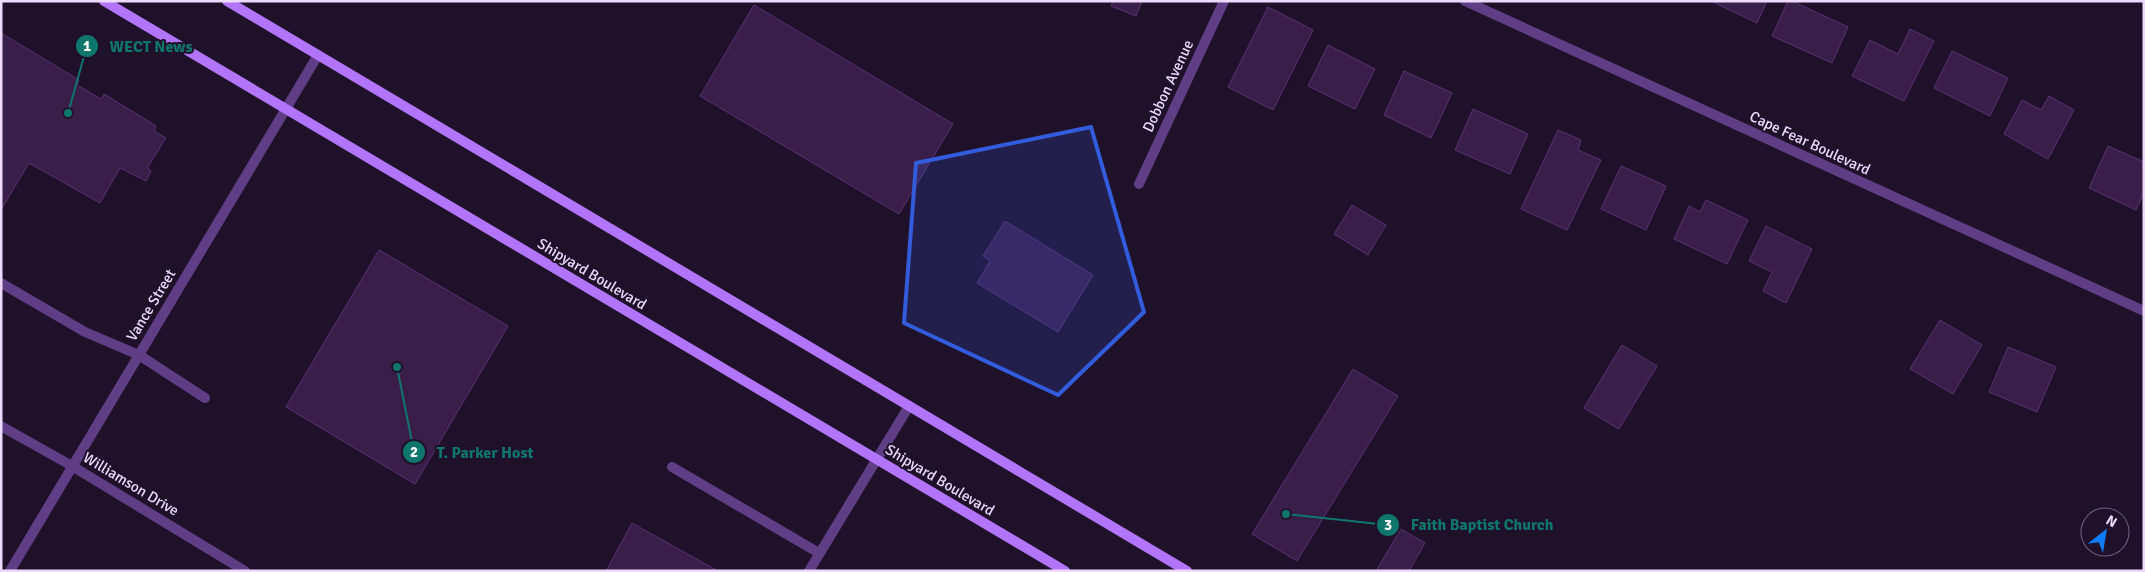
<svg xmlns="http://www.w3.org/2000/svg" width="2145" height="572" viewBox="0 0 2145 572" font-family="Signika,sans-serif">
	<style>
		.building { fill: #391e49; stroke: #5b3174 }
		.lines { fill: none; stroke-linecap: round; stroke-linejoin: round }
		.service { stroke: #603e85; stroke-width: 10 }
		.minor { stroke: #603e85; stroke-width: 10 }
		.secondary { stroke: #b275f9; stroke-width: 10 }
		.marked { fill: #325cdc; fill-opacity: 0.2; stroke: #325cdc; stroke-width: 4; stroke-linejoin: round }
		.labels { text-anchor: middle; stroke-width: 4; stroke-linejoin: round; paint-order: stroke }
		.street-label { font-size: 15px; fill: #eedafe; stroke: #1f1129 }
		.leader { fill: none; stroke: #0f766e; stroke-width: 2 }
		.callout-dot { fill: #0f766e; stroke: #1f1129; stroke-width: 2 }
		.mark-label { font-size: 15px; text-anchor: middle; font-weight: bold; fill: #fff }
		.callout-label { font-size: 16px; text-anchor: middle; font-weight: bold; fill: #0f766e; stroke: #1f1129; stroke-width: 4; stroke-linejoin: round; paint-order: stroke }
	</style>
	<rect width="100%" height="100%" fill="#1f1129"/>
	<g class="building">
		<path d="M1113,1H1142L1136,16L1111,6Z"/>
		<path d="M1711,1H1767L1757,23Z"/>
		<path d="M1788,1H1792L1848,27L1832,63L1772,36Z"/>
		<path d="M754,5L953,124L899,214L700,96Z"/>
		<path d="M1268,7L1313,30L1273,110L1228,87Z"/>
		<path d="M1910,29L1934,41L1904,101L1852,76L1870,40L1898,54Z"/>
		<path d="M1,33L79,80L77,85L101,99L104,94L156,126L154,131L166,138L147,168L151,171L146,181L120,168L100,203L29,163L1,210Z"/>
		<path d="M1328,45L1375,69L1355,109L1308,86Z"/>
		<path d="M1952,51L2008,78L1990,116L1934,88Z"/>
		<path d="M1404,71L1452,93L1431,138L1384,115Z"/>
		<path d="M2049,96L2074,110L2048,159L2004,134L2022,100L2041,110Z"/>
		<path d="M1473,109L1528,134L1510,174L1455,150Z"/>
		<path d="M1558,130L1581,140L1578,150L1601,160L1567,230L1521,209Z"/>
		<path d="M2108,146L2144,162V192L2136,210L2089,188Z"/>
		<path d="M1621,166L1666,186L1646,230L1601,209Z"/>
		<path d="M1706,200L1748,220L1727,264L1674,239L1689,206L1700,212Z"/>
		<path d="M1352,205L1386,225L1368,255L1334,234Z"/>
		<path d="M1005,221L1093,275L1058,332L977,283L990,261L983,256Z"/>
		<path d="M1766,226L1812,249L1786,303L1763,291L1772,272L1749,261Z"/>
		<path d="M379,250L508,326L415,484L286,407Z"/>
		<path d="M1940,320L1982,345L1953,394L1910,369Z"/>
		<path d="M1622,345L1657,366L1619,429L1584,408Z"/>
		<path d="M2008,347L2056,367L2037,412L1989,392Z"/>
		<path d="M1353,369L1398,396L1297,561L1252,534Z"/>
		<path d="M632,523L718,571H606Z"/>
		<path d="M1401,529L1425,543L1409,571H1376Z"/>
	</g>
	<g class="lines">
		<g class="service">
			<path d="M1,283L85,332L139,355L205,398"/>
			<path d="M672,467L819,553"/>
			<path d="M809,571L909,406"/>
		</g>
		<g class="minor">
			<path d="M1465,1L2144,311"/>
			<path d="M1139,184L1224,1"/>
			<path d="M1,426L72,466L245,571"/>
			<path d="M10,571L318,55"/>
		</g>
		<g class="secondary">
			<path d="M104,1L1065,571"/>
			<path d="M227,1L1187,571"/>
		</g>
	</g>
	<path class="marked" d="M1091,127L1144,312L1058,395L904,323L916,163Z"/>
	<g class="labels">
		<g class="street-label">
			<text transform="translate(1168 86) rotate(-65)" y="5">Dobbon Avenue</text>
			<text transform="translate(1810 143) rotate(25)" y="5">Cape Fear Boulevard</text>
			<text transform="translate(592 274) rotate(31)" y="5">Shipyard Boulevard</text>
			<text transform="translate(151 305) rotate(-59)" y="5">Vance Street</text>
			<text transform="translate(940 480) rotate(31)" y="5">Shipyard Boulevard</text>
			<text transform="translate(131 484) rotate(31)" y="5">Williamson Drive</text>
		</g>
	</g>
	<path class="leader" d="M68 113L87 46M397 367L414 452M1286 514L1388 525"/>
	<g class="callout-dot">
		<circle cx="68" cy="113" r="5"/>
		<circle cx="397" cy="367" r="5"/>
		<circle cx="1286" cy="514" r="5"/>
		<circle cx="87" cy="46" r="12"/>
		<circle cx="414" cy="452" r="12"/>
		<circle cx="1388" cy="525" r="12"/>
	</g>
	<g class="mark-label">
		<text x="87" y="51">1</text>
		<text x="414" y="457">2</text>
		<text x="1388" y="530">3</text>
	</g>
	<g class="callout-label">
		<text x="151" y="52">WECT News</text>
		<text x="485" y="458">T. Parker Host</text>
		<text x="1482" y="530">Faith Baptist Church</text>
	</g>
	<rect width="2145" height="572" fill="none" stroke="#eedafe" stroke-width="5"/>
	<g transform="translate(2105 532) rotate(31)"><circle r="24" fill="#1f1129" stroke="#72617e"/>
	<path d="M0-4L9 19L0 12L-9 19Z" fill="#0f7bf5"/>
	<text y="-8" font-size="14" font-weight="bold" text-anchor="middle" fill="#eedafe">N</text>
	</g>
</svg>
